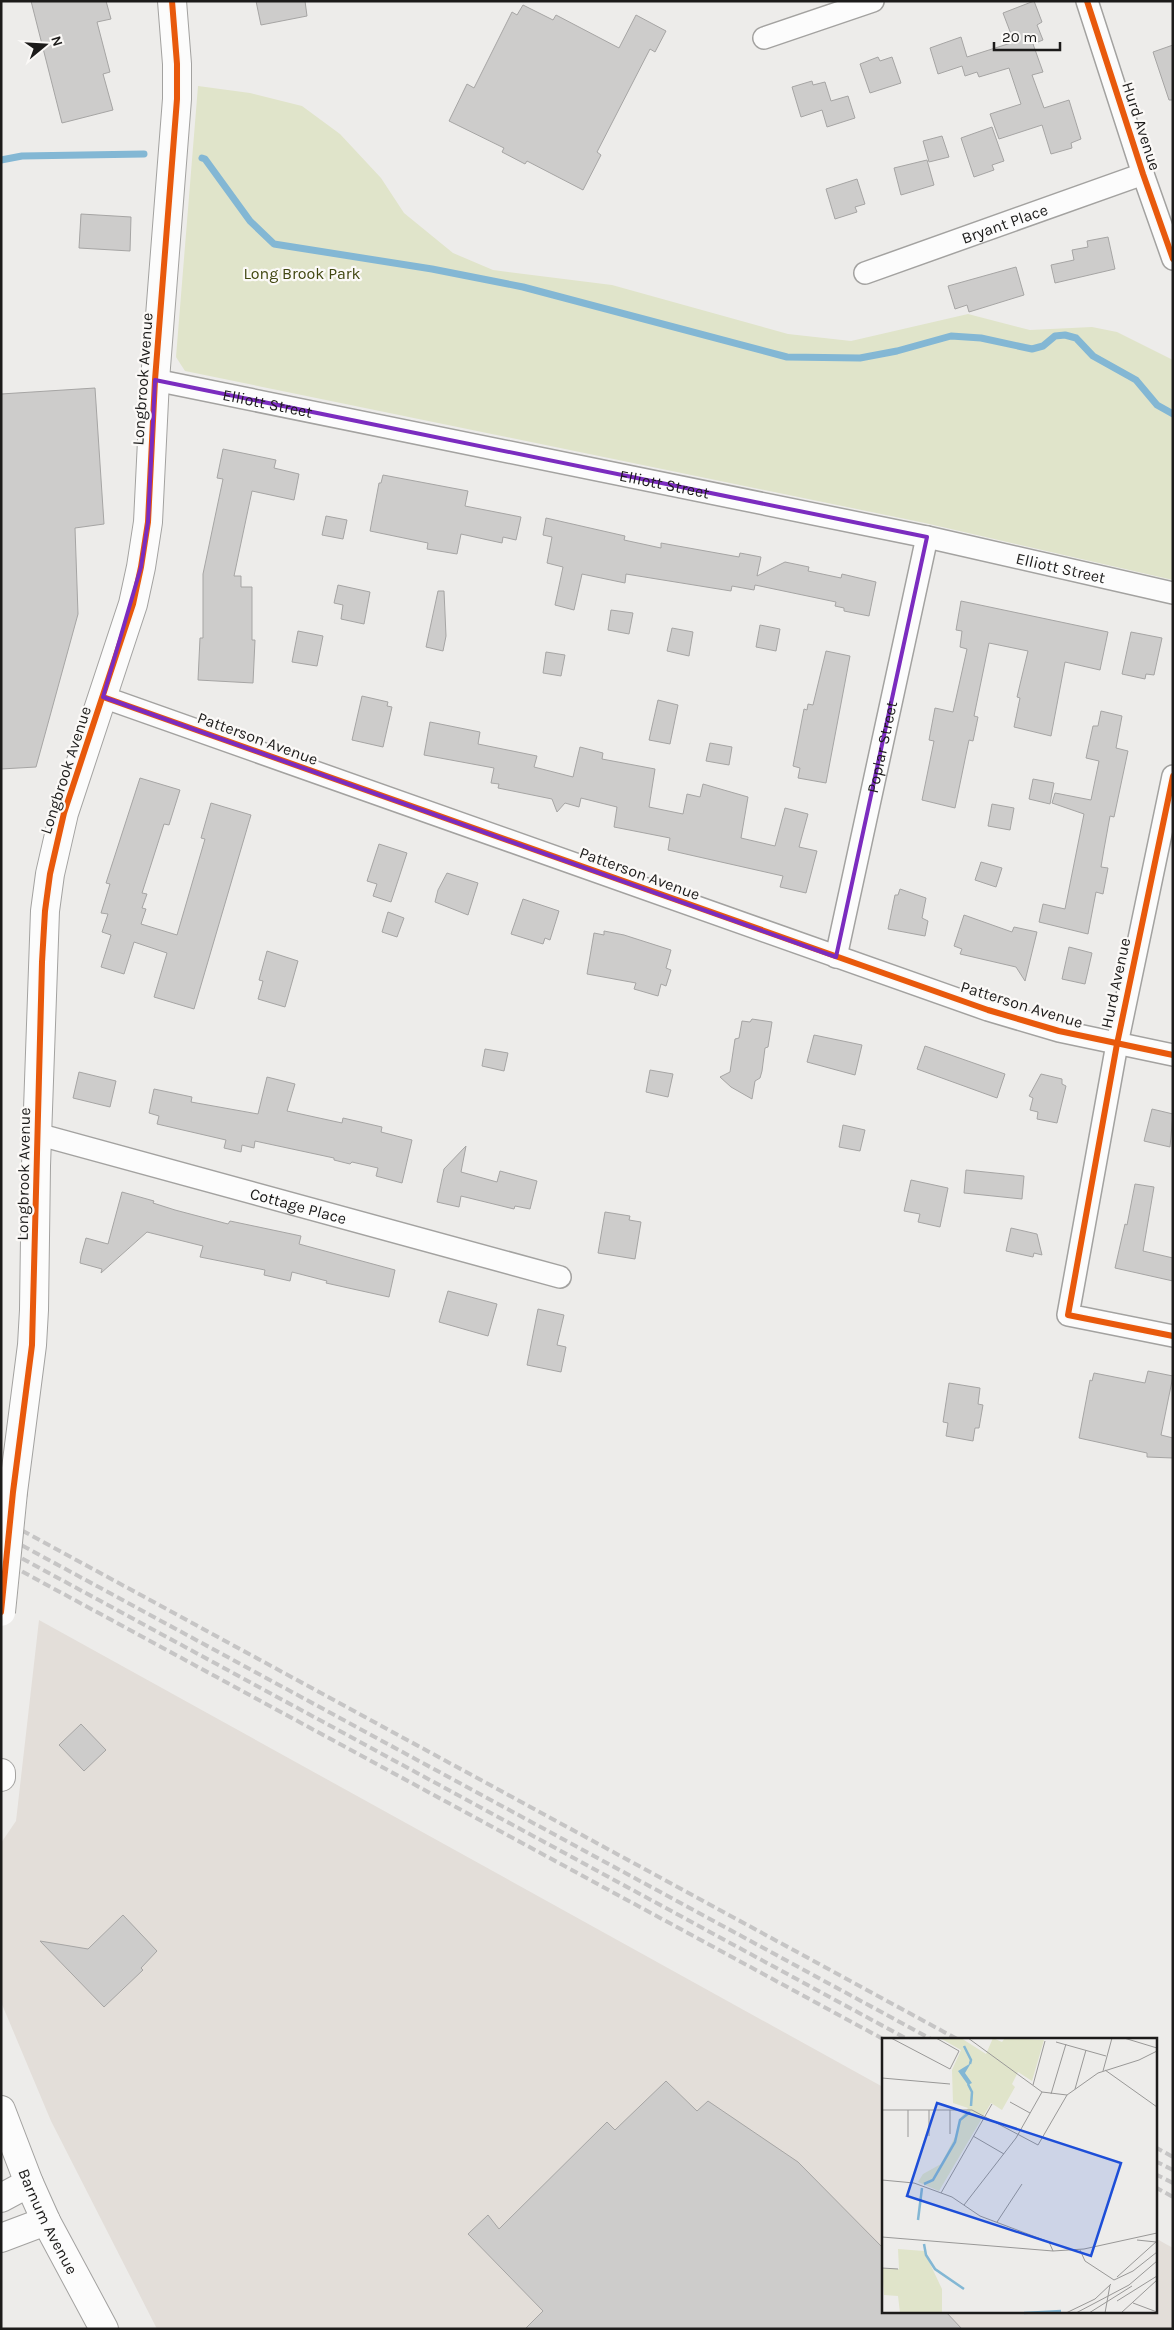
<svg xmlns="http://www.w3.org/2000/svg" width="1174" height="2330" viewBox="0 0 1174 2330" font-family="Karla,sans-serif">
	<style>
		.built { fill: #e3ded9 }
		.green { fill: #e0e4ca }
		.lines { fill: none; stroke-linecap: round; stroke-linejoin: round }
		.stream { stroke: #83b7d4; stroke-width: 7 }
		.building { fill: #cdcccb; stroke: #a6a5a4 }
		.minor-casing { stroke: #a3a2a0; stroke-width: 24 }
		.tertiary-casing { stroke: #a3a2a0; stroke-width: 30 }
		.primary-casing { stroke: #a3a2a0; stroke-width: 30 }
		.minor { stroke: #fcfcfc; stroke-width: 21 }
		.tertiary { stroke: #fcfcfc; stroke-width: 28 }
		.primary { stroke: #fcfcfc; stroke-width: 28 }
		.rail { stroke: #c6c5c5; stroke-width: 4; stroke-dasharray: 8 4; stroke-linecap: butt }
		.tertiary-bridge-casing { stroke: #a3a2a0; stroke-width: 30; stroke-linecap: butt }
		.tertiary-bridge { stroke: #fcfcfc; stroke-width: 28 }
		.cycleway-casing { stroke: #fbf9f7; stroke-width: 9 }
		.cycleway { stroke: #e8590c; stroke-width: 6 }
		.marked { fill: none; stroke: #7b2cbf; stroke-width: 4; stroke-linejoin: round }
		.labels { text-anchor: middle; stroke-width: 4.5; stroke-linejoin: round; paint-order: stroke }
		.street-label { font-size: 16px; fill: #1c1b1a; stroke: #fbf9f7 }
		.park-label { font-size: 16px; fill: #414710; stroke: #fbf9f7 }
		.inset-river { fill: none; stroke: #83b7d4; stroke-width: 2.5 }
		.inset-road { fill: none; stroke: #999897; stroke-width: 1 }
		.view { fill: #1d4ed8; fill-opacity: 0.15; stroke: #1d4ed8; stroke-width: 2.5 }
		.inset-edge { fill: none; stroke: #1c1b1a; stroke-width: 2.5 }
	</style>
	<rect width="100%" height="100%" fill="#edecea"/>
	<path class="built" d="M39,1620L883,2087V2311H1155V2238L1173,2248V2329H157L51,2121L1,2002V1843L16,1821Z"/>
	<path class="green" d="M198,86L250,93L302,106L340,134L381,178L404,213L453,253L493,270L612,285L788,334L851,341L968,314L1030,330L1092,327L1117,332L1173,360V580L925,523L185,371L176,357Z"/>
	<g class="lines">
		<g class="stream">
			<path d="M202,158L205,159L250,221L274,244L432,269L523,287L787,357L860,358L897,351L951,336L981,338L1032,349L1043,346L1055,336L1065,335L1076,338L1093,356L1136,380L1157,405L1173,414"/>
			<path d="M1,160L22,156L144,154"/>
		</g>
	</g>
	<g class="building">
		<path d="M31,1H106L111,19L97,22L110,72L103,74L113,110L62,123Z"/>
		<path d="M256,1H305L307,16L261,25Z"/>
		<path d="M1034,1L1042,22L1037,25L1043,40L1033,44L1043,72L1032,75L1044,108L1069,100L1081,139L1071,143L1072,148L1051,154L1042,125L999,139L990,114L1021,104L1009,68L979,77L977,72L965,76L962,66L938,74L930,48L961,37L967,57L1014,42L1003,13Z"/>
		<path d="M523,5L553,20L556,15L619,48L636,15L666,31L655,52L650,49L597,152L601,155L583,190L527,161L525,164L502,152L504,148L449,121L467,84L474,88L512,12L517,15Z"/>
		<path d="M1173,45V100H1169L1153,52Z"/>
		<path d="M878,57L880,61L892,57L901,83L870,93L860,64Z"/>
		<path d="M812,81L813,85L825,82L831,101L848,96L855,118L827,127L822,110L801,117L792,87Z"/>
		<path d="M992,127L1004,161L992,165L994,170L974,177L961,138Z"/>
		<path d="M942,136L949,157L929,162L923,141Z"/>
		<path d="M927,160L934,185L901,195L894,168Z"/>
		<path d="M857,179L865,204L855,207L857,212L835,219L826,189Z"/>
		<path d="M81,214L131,217L130,251L79,248Z"/>
		<path d="M1108,237L1115,269L1055,283L1051,265L1074,260L1072,250L1088,247L1087,241Z"/>
		<path d="M1016,267L1024,295L969,312L967,305L955,309L948,286Z"/>
		<path d="M95,388L104,524L75,528L78,614L36,767L1,769V394Z"/>
		<path d="M223,449L276,460L274,468L299,474L294,500L252,491L234,576H241V587H252V640H255L253,683L198,680L200,638H203V574L223,479L217,478Z"/>
		<path d="M383,475L468,491L465,506L521,517L516,540L503,537L502,543L461,534L457,554L427,549L428,543L370,531L379,483H381Z"/>
		<path d="M326,516L347,520L343,539L322,535Z"/>
		<path d="M546,518L625,536L624,540L661,548V543L739,557L740,553L761,557L757,576L785,562L809,567L808,571L841,578L842,574L876,582L869,616L844,611V608L835,606L836,602L755,585L754,590L732,586L731,591L626,574L625,583L582,574L574,610L555,605L563,567L547,563L552,537L543,535Z"/>
		<path d="M338,585L370,592L364,624L341,619L343,605L334,603Z"/>
		<path d="M438,591H444L446,636L443,651L426,647Z"/>
		<path d="M961,601L1108,632L1100,670L1065,662L1051,736L1014,727L1020,698L1017,697L1028,651L989,643L974,716L978,717L973,741L969,740L955,808L922,800L934,741L929,740L935,708L953,712L967,649L960,647L962,631L956,630Z"/>
		<path d="M611,610L633,613L629,634L608,630Z"/>
		<path d="M760,625L780,629L776,651L756,647Z"/>
		<path d="M672,628L693,632L689,656L667,651Z"/>
		<path d="M298,631L323,636L317,666L292,662Z"/>
		<path d="M1131,632L1162,638L1154,675L1146,674L1145,679L1122,674Z"/>
		<path d="M826,651L850,656L826,783L798,778L800,768L793,766L804,709L807,710L808,704L813,705Z"/>
		<path d="M546,652L565,655L561,676L543,673Z"/>
		<path d="M362,696L388,702L387,706L392,707L383,747L352,740Z"/>
		<path d="M658,700L678,705L670,744L649,740Z"/>
		<path d="M1101,711L1122,716L1116,748L1128,751L1114,817L1110,816L1104,849L1101,867L1108,868L1103,894L1096,892L1088,934L1039,922L1043,904L1065,909L1084,814L1052,803L1055,793L1091,800L1099,761L1086,758L1093,726H1098Z"/>
		<path d="M430,722L480,732L478,744L537,756L534,767L573,777L580,747L603,753L602,759L655,769L649,807L683,814L687,794L700,797L703,784L748,797L741,838L775,846L785,808L808,814L799,847L817,851L806,893L780,887L783,876L668,850L670,838L614,827L617,807L581,798L579,807L565,803L557,812L552,799L498,788L499,784L491,783L494,768L424,755Z"/>
		<path d="M710,743L732,747L729,765L706,761Z"/>
		<path d="M140,778L180,790L169,825L164,824L142,893L147,894L142,908L146,909L141,924L177,935L205,839L201,838L211,803L251,815L194,1009L154,997L167,953L134,942L124,974L101,967L111,935L102,932L108,914L101,913L110,884L106,883Z"/>
		<path d="M1033,779L1054,783L1050,804L1029,799Z"/>
		<path d="M992,804L1014,808L1010,830L988,826Z"/>
		<path d="M379,844L407,853L391,902L373,896L377,884L367,881Z"/>
		<path d="M981,862L1002,868L996,887L975,880Z"/>
		<path d="M447,873L478,883L468,915L435,902L438,890Z"/>
		<path d="M900,889L926,898L922,918L928,921L925,936L888,929L895,895H898Z"/>
		<path d="M523,899L559,911L550,940L545,938L543,944L511,934Z"/>
		<path d="M388,912L404,918L397,937L382,932Z"/>
		<path d="M964,915L1012,932L1014,927L1037,932L1025,981L1016,967L960,954L962,949L954,946Z"/>
		<path d="M604,931L624,935L671,950L666,968L671,970L666,986L661,984L658,996L634,989L636,983L587,974L594,933L604,935Z"/>
		<path d="M1069,947L1092,953L1085,984L1062,979Z"/>
		<path d="M267,951L298,961L285,1007L258,999L263,981L259,980Z"/>
		<path d="M752,1019L772,1022L768,1047L765,1048L762,1071L760,1078L755,1081L752,1099L731,1087L720,1077L730,1072L735,1039L739,1038L742,1021L750,1022Z"/>
		<path d="M814,1035L862,1045L855,1075L807,1062Z"/>
		<path d="M925,1046L1005,1074L997,1098L917,1069Z"/>
		<path d="M485,1049L508,1053L504,1071L482,1066Z"/>
		<path d="M650,1070L673,1074L668,1097L646,1092Z"/>
		<path d="M79,1072L116,1081L110,1107L73,1098Z"/>
		<path d="M1041,1074L1062,1079V1084L1066,1086L1057,1123L1037,1119L1038,1112L1030,1110L1033,1098L1029,1096Z"/>
		<path d="M267,1077L295,1084L287,1111L342,1123L343,1118L382,1127L381,1132L412,1140L402,1183L376,1176L378,1168L352,1162L350,1164L334,1160V1158L255,1141L254,1148L242,1145L241,1152L224,1148L226,1140L157,1124L159,1116L149,1113L154,1089L192,1097L191,1102L258,1114Z"/>
		<path d="M1152,1109L1173,1114L1170,1147L1144,1141Z"/>
		<path d="M843,1125L865,1130L860,1151L839,1147Z"/>
		<path d="M466,1146L461,1172L497,1182L500,1171L537,1181L530,1209L515,1206L514,1209L461,1196L459,1207L437,1202L444,1169Z"/>
		<path d="M966,1170L1024,1176L1022,1199L964,1193Z"/>
		<path d="M911,1180L948,1188L940,1227L918,1222L920,1214L904,1211Z"/>
		<path d="M1135,1184L1154,1187L1143,1251L1173,1258V1281L1115,1268L1125,1224L1127,1225Z"/>
		<path d="M122,1192L154,1201L153,1203L175,1210L228,1224L230,1221L301,1236L299,1244L395,1270L389,1297L326,1283L327,1281L292,1272L290,1281L264,1275L265,1270L200,1257L203,1246L147,1232L101,1273L102,1269L80,1263L81,1256L86,1238L108,1244Z"/>
		<path d="M605,1212L630,1216L629,1220L641,1222L635,1259L598,1253Z"/>
		<path d="M1011,1228L1037,1234L1042,1255L1034,1253L1033,1257L1006,1251Z"/>
		<path d="M448,1291L497,1304L488,1336L439,1322Z"/>
		<path d="M538,1309L564,1315L557,1345L566,1347L561,1372L527,1365Z"/>
		<path d="M1148,1371L1173,1376L1161,1435L1173,1438V1458L1147,1457V1453L1079,1438L1090,1380L1092,1381L1094,1373L1145,1383Z"/>
		<path d="M949,1383L980,1388L978,1404L983,1405L979,1428H975L973,1441L946,1436L948,1423L943,1422Z"/>
		<path d="M81,1724L106,1750L84,1771L59,1745Z"/>
		<path d="M123,1915L157,1951L141,1968L143,1970L104,2007L40,1941L88,1949Z"/>
		<path d="M666,2081L697,2111L708,2101L798,2162L883,2248V2311H945L962,2329H525L543,2311L468,2234L488,2215L499,2229L607,2122L615,2130Z"/>
	</g>
	<g class="lines">
		<defs>
			<g id="minor">
				<path d="M1087,1L1143,174L1173,259"/>
				<path d="M764,38L873,1"/>
				<path id="s1" d="M865,273L1143,174"/>
				<path id="s2" d="M155,380L927,537L1173,593"/>
				<path d="M103,697L988,1010L1059,1031L1173,1055"/>
				<path d="M1173,776L1117,1044L1068,1315L1173,1336"/>
				<path id="s3" d="M836,957L927,537"/>
				<path id="s4" d="M37,1134L560,1277"/>
			</g>
			<g id="tertiary">
				<path d="M13,1492L32,1345L34,1310L36,1166L45,911L50,874L64,813L133,604L141,567L148,522L155,380L177,99V64L172,1"/>
				<path d="M1,1773V1777"/>
				<path d="M1,2198L29,2183"/>
				<path d="M1,2238L46,2221"/>
			</g>
			<g id="primary">
				<path id="s5" d="M1,2110L29,2183L46,2221L104,2329"/>
			</g>
		</defs>
		<use href="#minor" class="minor-casing"/>
		<use href="#tertiary" class="tertiary-casing"/>
		<use href="#primary" class="primary-casing"/>
		<use href="#minor" class="minor"/>
		<use href="#tertiary" class="tertiary"/>
		<use href="#primary" class="primary"/>
		<g class="rail">
			<path d="M1,1519L957,2039"/>
			<path d="M1,1534L931,2039"/>
			<path d="M1,1547L907,2039"/>
			<path d="M1,1560L883,2039"/>
			<path d="M1155,2147L1173,2157"/>
			<path d="M1155,2161L1173,2170"/>
			<path d="M1155,2174L1173,2183"/>
			<path d="M1155,2187L1173,2197"/>
		</g>
		<defs>
			<path id="tertiary-bridge" d="M1,1612L13,1492"/>
		</defs>
		<use href="#tertiary-bridge" class="tertiary-bridge-casing"/>
		<use href="#tertiary-bridge" class="tertiary-bridge"/>
		<defs>
			<g id="cycleway">
				<path d="M1087,1L1143,174L1173,259"/>
				<path d="M103,697L988,1010L1059,1031L1173,1055"/>
				<path d="M1173,776L1117,1044L1068,1315L1173,1336"/>
				<path d="M1,1612L13,1492L32,1345L42,962L45,911L50,874L64,813L133,604L141,567L148,522L155,380L177,99V64L172,1"/>
			</g>
		</defs>
		<use href="#cycleway" class="cycleway-casing"/>
		<use href="#cycleway" class="cycleway"/>
	</g>
	<path class="marked" d="M155,380L927,537L836,957L103,697L141,567L148,522Z"/>
	<g class="labels">
		<g class="street-label">
			<text transform="translate(1142 126) rotate(72)" y="6">Hurd Avenue</text>
			<text dy="6" stroke="none"><textPath href="#s1" startOffset="148">Bryant Place</textPath></text>
			<text transform="translate(142 379) rotate(-86)" y="6">Longbrook Avenue</text>
			<text dy="6" stroke="none"><textPath href="#s2" startOffset="115">Elliott Street</textPath></text>
			<text dy="6" stroke="none"><textPath href="#s2" startOffset="520">Elliott Street</textPath></text>
			<text dy="6" stroke="none"><textPath href="#s2" startOffset="925">Elliott Street</textPath></text>
			<text transform="translate(258 738) rotate(20)" y="6">Patterson Avenue</text>
			<text dy="6" stroke="none"><textPath href="#s3" startOffset="215">Poplar Street</textPath></text>
			<text transform="translate(65 770) rotate(-72)" y="6">Longbrook Avenue</text>
			<text transform="translate(640 873) rotate(20)" y="6">Patterson Avenue</text>
			<text transform="translate(1115 983) rotate(-78)" y="6">Hurd Avenue</text>
			<text transform="translate(1022 1004) rotate(17)" y="6">Patterson Avenue</text>
			<text transform="translate(23 1174) rotate(-89)" y="6">Longbrook Avenue</text>
			<text dy="6" stroke="none"><textPath href="#s4" startOffset="271">Cottage Place</textPath></text>
			<text dy="6" stroke="none"><textPath href="#s5" startOffset="121">Barnum Avenue</textPath></text>
		</g>
		<g class="park-label">
			<text x="302" y="279">Long Brook Park</text>
		</g>
	</g>
	<g transform="translate(882 2038)">
		<rect width="275" height="275" fill="#edecea"/>
		<path d="M58,0H79L104,16L111,0L120,4L123,0L162,2L150,43L136,34L130,46L133,49L120,72L109,65L57,153L36,144L41,136L59,126L73,99L79,79L86,70L71,65L70,32L79,12ZM16,211L42,213L60,251V275H18L16,258L2,257L0,230L17,231Z" fill="#e0e4ca"/>
		<path d="M89,25L83,35L90,45L86,47L76,33Z" fill="#83b7d4"/>
		<path class="inset-river" d="M82,8L89,22L88,26M86,46L90,54L89,68M42,146L51,142L73,104L78,82L88,74M36,182L40,150M42,206L44,217L53,231L82,251M142,275L179,273"/>
		<path class="inset-road" d="M9,0L68,31L77,13L54,0M86,0L160,54M242,0L275,10M174,4L224,18M223,32L275,69M221,33L230,0M0,40L68,46M151,47L163,3M193,51L204,12M169,56L184,6M128,64L148,75M0,72H90L156,107L185,57M26,72V99M47,72V98M68,72V96M91,98L122,116M0,142L32,145L70,159L98,178L167,204L171,213M59,155L110,66M82,167L134,100L160,54L185,57L216,35L257,22L275,13M115,184L140,146M0,199L171,213L202,211L275,195M255,202L274,204M198,212L203,223L232,242M0,230L16,231M235,239L275,203M232,242L251,233L275,214M235,263L275,238M251,265L275,274M184,275L213,261L229,246M194,275L247,247L275,223M207,275L250,248M223,275L228,247M239,275L275,242"/>
		<path class="view" d="M55,65L239,125L209,218L25,158Z"/>
		<rect width="275" height="275" class="inset-edge"/>
	</g>
	<rect width="1174" height="2330" fill="none" stroke="#1c1b1a" stroke-width="5"/>
	<g transform="translate(45 45) rotate(72)" stroke="#fbf9f7" stroke-width="4" paint-order="stroke">
	<path d="M0-4L9 19L0 12L-9 19Z" fill="#1c1b1a"/>
	<text y="-8" font-size="14" font-weight="bold" text-anchor="middle" fill="#1c1b1a">N</text>
	</g>
	<path d="M994 42v8h66v-8" fill="none" stroke="#1c1b1a" stroke-width="2.5"/>
	<text x="1002" y="42" font-size="15" fill="#1c1b1a" stroke="#fbf9f7" stroke-width="4" paint-order="stroke">20 m</text>
</svg>
